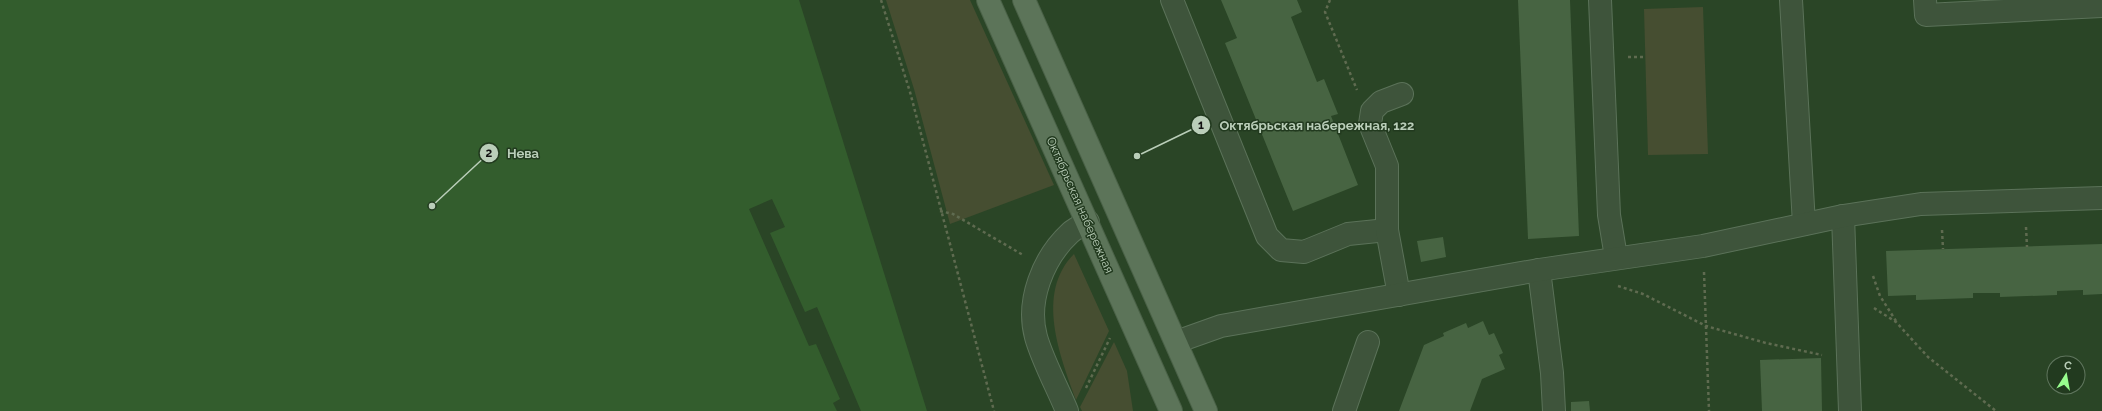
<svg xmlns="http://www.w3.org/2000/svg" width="2102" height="411" viewBox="0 0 2102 411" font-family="Raleway,sans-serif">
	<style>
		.green { fill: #464e31 }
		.water { fill: #335d2d }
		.pier { fill: #2a4526 }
		.building { fill: #476442 }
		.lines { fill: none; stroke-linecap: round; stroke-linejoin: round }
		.minor-casing { stroke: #5b7259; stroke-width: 24 }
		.major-casing { stroke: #4a6147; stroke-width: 24 }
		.path { stroke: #5f6b50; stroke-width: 2.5; stroke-dasharray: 3 3; stroke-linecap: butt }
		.minor { stroke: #3e543b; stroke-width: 22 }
		.major { stroke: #5c7459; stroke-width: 22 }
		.labels { text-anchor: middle; stroke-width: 3; stroke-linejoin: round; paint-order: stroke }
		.street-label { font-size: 12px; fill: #baceb9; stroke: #223a1f }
		.leader { fill: none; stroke: #baceb9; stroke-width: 1.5 }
		.callout-dot { fill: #baceb9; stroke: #223a1f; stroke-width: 1.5 }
		.mark-label { font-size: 12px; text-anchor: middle; font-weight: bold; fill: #111 }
		.callout-label { font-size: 13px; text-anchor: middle; font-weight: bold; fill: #baceb9; stroke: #223a1f; stroke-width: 3; stroke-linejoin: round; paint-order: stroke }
	</style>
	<rect width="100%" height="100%" fill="#2a4526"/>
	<g class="green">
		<path d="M886,0H970L1054,185L950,224L914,89Z"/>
		<path d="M1703,7L1708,154L1648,155L1644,9Z"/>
		<path d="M1074,254L1109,331L1076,400C1060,356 1035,293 1074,254Z"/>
		<path d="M1114,342L1127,371L1133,411H1082L1080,407Z"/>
	</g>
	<path class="water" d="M0,0H799L927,411H0Z"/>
	<path class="pier" d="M772,199L785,227L770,233L805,312L817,307L861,411H837L833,403L840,399L816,344L809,346L749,209Z"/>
	<g class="building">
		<path d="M1221,0H1297L1302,12L1291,17L1317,82L1324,79L1338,114L1331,116L1358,185L1293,211L1225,43L1237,38Z"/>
		<path d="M1518,0H1570L1579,236L1528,239Z"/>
		<path d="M1443,237L1446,257L1421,262L1417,241Z"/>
		<path d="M2102,244V294L2083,295V290L2057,291V295L2000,297V293H1973V298L1916,300V295L1888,296L1886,251Z"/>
		<path d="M1483,321L1489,335L1494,333L1503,353L1499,355L1505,369L1482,379L1470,411H1399L1424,345L1444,336L1443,333L1466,323L1468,328Z"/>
		<path d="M1821,358L1822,411H1762L1760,360Z"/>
		<path d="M1589,401L1590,411H1571V402Z"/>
	</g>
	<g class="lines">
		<defs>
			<g id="minor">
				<path d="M1172,0L1267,236L1281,250L1304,252L1348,234L1387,230"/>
				<path d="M1600,0L1609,215L1616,257"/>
				<path d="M1791,0L1804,224"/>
				<path d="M1925,0L1926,15L2102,6"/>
				<path d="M1843,216L1850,411"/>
				<path d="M1539,270L1552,373L1554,411"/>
				<path d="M1399,295L1387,230V166L1370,124L1372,111L1381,102L1402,94"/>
				<path d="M1176,342L1221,326L1539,270L1703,246L1843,216L1921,204L2102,198"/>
				<path d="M1067,411C1058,389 1042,359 1036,337C1026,301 1043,258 1070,233C1074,229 1082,225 1088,222"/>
				<path d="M1344,411L1368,342"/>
			</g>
			<g id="major">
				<path d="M988,0L1171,411"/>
				<path d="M1024,0L1206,411"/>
			</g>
		</defs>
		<use href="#minor" class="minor-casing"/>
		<use href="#major" class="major-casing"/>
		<g class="path">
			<path d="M881,0L910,92L994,411"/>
			<path d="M1330,0L1325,12L1357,90"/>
			<path d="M1628,57H1645"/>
			<path d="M940,211L953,214L1023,255"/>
			<path d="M2026,227L2027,247"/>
			<path d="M1942,230L1943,249"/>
			<path d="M1704,272L1709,411"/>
			<path d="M1873,276L1880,296L1896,321"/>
			<path d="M1618,286L1643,294L1706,326L1766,343L1822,355"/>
			<path d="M1874,308L1896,322L1928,357L1996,411"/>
			<path d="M1086,388L1110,338"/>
		</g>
		<use href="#minor" class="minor"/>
		<use href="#major" class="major"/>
	</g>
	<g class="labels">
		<g class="street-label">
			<text transform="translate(1080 205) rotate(66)" y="4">Октябрьская набережная</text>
		</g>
	</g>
	<path class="leader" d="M1137 156L1201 125M432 206L489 153"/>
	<g class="callout-dot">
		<circle cx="1137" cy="156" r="4"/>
		<circle cx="432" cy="206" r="4"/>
		<circle cx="1201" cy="125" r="10"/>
		<circle cx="489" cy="153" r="10"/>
	</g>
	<g class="mark-label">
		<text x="1201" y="129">1</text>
		<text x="489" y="157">2</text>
	</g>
	<g class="callout-label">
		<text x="1317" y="130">Октябрьская набережная, 122</text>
		<text x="523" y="158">Нева</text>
	</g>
	<g transform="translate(2066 375) rotate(11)"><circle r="19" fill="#223a1f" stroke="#5f755d"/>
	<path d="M0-3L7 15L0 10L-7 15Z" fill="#98fd8e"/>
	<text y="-6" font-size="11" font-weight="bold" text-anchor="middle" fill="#baceb9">С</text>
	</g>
</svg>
